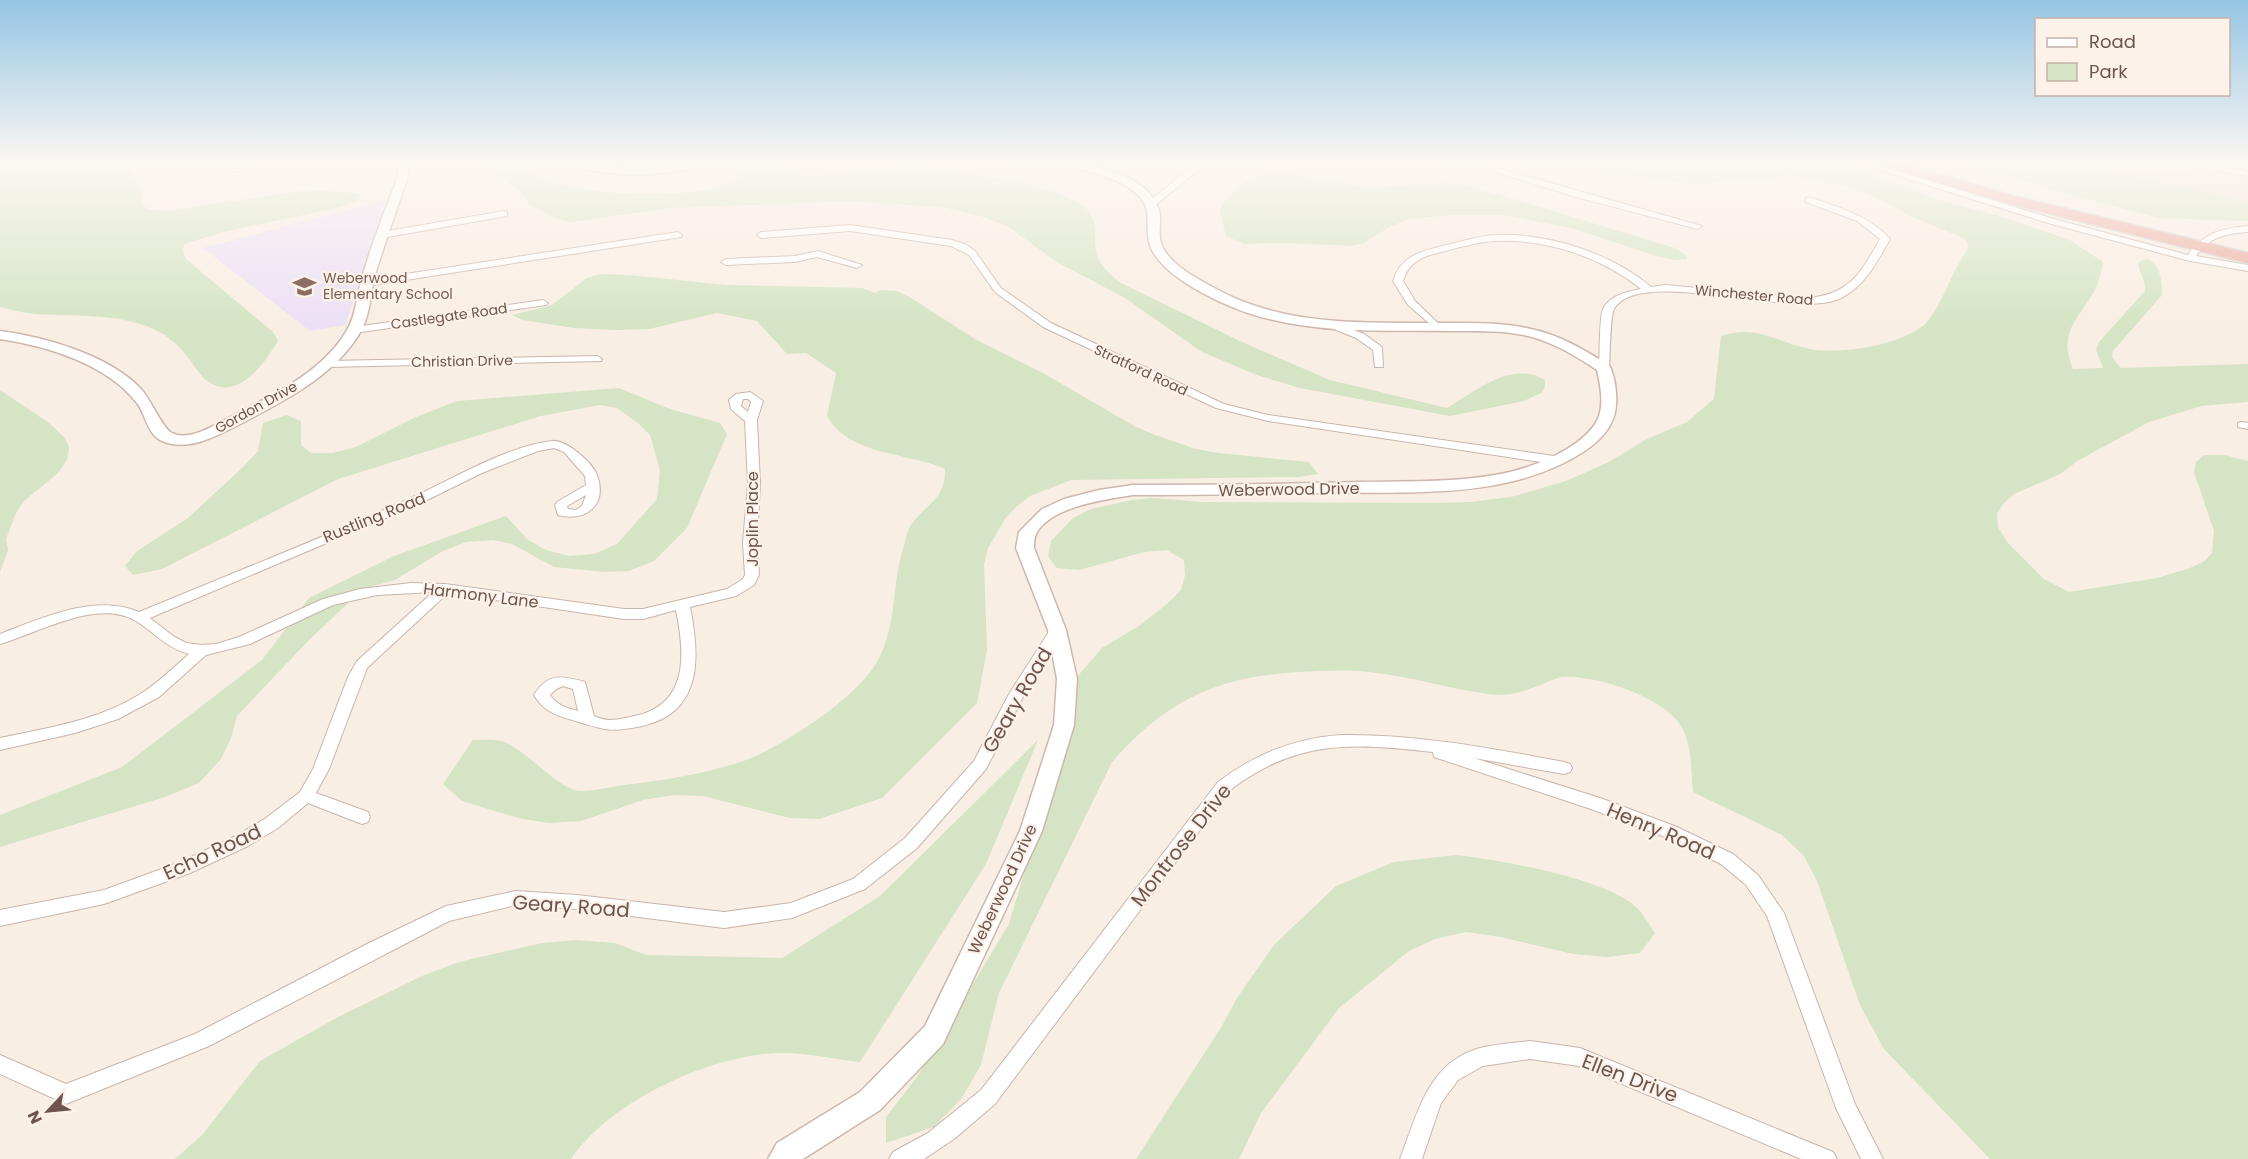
<svg xmlns="http://www.w3.org/2000/svg" width="2248" height="1159" viewBox="0 0 2248 1159" font-family="Poppins,sans-serif">
	<style>
		.residential { fill: #efdfd2 }
		.education { fill: #ebe0f5 }
		.green { fill: #d4e4c4 }
		.lines { fill: none; stroke-linecap: round; stroke-linejoin: round }
		.street-casing { stroke: #c8b5ab; stroke-width: 2 }
		.secondary-casing { stroke: #cdb7ac; stroke-width: 3 }
		.highway-casing { stroke: #d6cfcd; stroke-width: 3 }
		.street { fill: #fff; fill-rule: evenodd }
		.secondary { fill: #fff; fill-rule: evenodd }
		.highway { fill: #ecaca1; fill-rule: evenodd }
		.labels { text-anchor: middle; stroke-width: 4.5; stroke-linejoin: round; paint-order: stroke }
		.far-education-label { font-size: 14px; fill: #785e54; stroke: #fcf2e9; text-anchor: start }
		.far-street-label { font-size: 14px; fill: #6d544c; stroke: #fcf2e9 }
		.street-label { font-size: 16px; fill: #6d544c; stroke: #fcf2e9 }
		.near-street-label { font-size: 20px; fill: #6d544c; stroke: #fcf2e9 }
	</style>
	<rect width="100%" height="100%" fill="#f9eee3"/>
	<path class="residential" d="M2072,163H2248V202L2161,184Z"/>
	<path class="education" d="M387,200L345,325L310,331L203,248Z"/>
	<g class="green">
		<path d="M18,163H127L141,191V204L148,209L167,211L307,190L361,193L358,200L341,207L228,231L184,244L183,252L186,259L273,332L278,341C268,357 251,384 229,387C203,390 195,363 181,349C177,344 169,338 163,334C126,312 77,317 36,314C24,313 12,310 0,307V172Z"/>
		<path d="M482,163H522C541,199 680,197 716,188C723,186 731,182 738,179L730,167L732,163H771L786,172L810,176L896,170L905,164C943,170 1069,183 1090,213C1099,226 1092,243 1098,257C1102,267 1111,275 1119,282L1244,343L1330,380L1447,408C1476,391 1511,360 1545,380V387L1541,393L1524,401L1450,416L1300,388L1257,375L1202,352L1125,298L1057,262L1007,226L980,216L947,208L851,201L671,208L571,222L554,218L529,204L519,190Z"/>
		<path d="M1551,163H1838L1939,200L2000,216L2070,240L2103,262C2101,272 2099,282 2095,290C2079,319 2057,332 2073,369L2103,368L2096,350L2099,342L2145,291C2147,280 2137,272 2139,262L2146,259C2161,264 2162,281 2162,295L2113,351L2112,357L2121,368L2248,364V402L2201,406L2149,422L2079,460L2060,474L2014,494L2004,503L1997,513L1998,527L2008,543L2044,579L2069,592L2157,578L2190,568L2203,562L2212,553L2214,531L2194,472L2196,462L2204,455H2225L2248,461V1159H1990L1884,1049L1860,1005L1817,881L1804,856L1782,835L1693,792C1691,772 1692,748 1683,729C1666,697 1596,675 1562,677C1556,678 1550,681 1545,683C1526,691 1508,697 1488,694C1450,689 1413,677 1376,673C1351,669 1324,671 1298,672C1217,677 1167,700 1112,762L999,993L981,1065L961,1099L934,1127L886,1143V1117L917,1077L1009,924L1072,713L1076,678L1102,648L1139,626L1168,603L1181,590L1185,575L1184,560L1167,550L1144,552L1079,570L1057,568L1048,556L1051,541L1073,518L1091,509L1132,500L1154,498L1201,502L1434,503L1470,502L1511,497L1566,481L1609,462L1647,439L1687,422L1714,399L1721,336C1757,324 1776,342 1809,349C1839,355 1904,345 1926,323C1941,308 1952,270 1967,251L1968,245L1965,239L1910,216L1886,202L1848,187L1786,174L1767,181L1723,180L1702,185Z"/>
		<path d="M1971,163H2072L2248,202V221L2158,218L2047,188Z"/>
		<path d="M1277,172L1369,188L1445,183L1470,186L1675,248L1684,254L1687,259L1676,260L1660,257L1571,228L1504,215H1450L1410,219L1391,226L1364,243L1351,246L1283,243L1244,244L1226,236L1220,212C1228,189 1254,173 1277,172Z"/>
		<path d="M601,274L629,275L726,285L862,288L875,293L880,290L897,291L908,296L975,339L1043,373L1136,427L1155,435L1196,449L1218,453L1309,462L1318,474L1298,477L1071,480L1030,496L1016,507L1005,519L988,548L984,564L987,650L977,703L882,798L819,819L790,818L703,796L674,795L643,800L581,821L550,823L522,819L462,801L443,784L473,740C482,740 493,739 501,741C526,748 557,790 581,791C592,791 605,788 617,786C659,781 706,774 746,760C783,746 860,696 878,660C898,623 891,584 904,546C906,539 907,530 911,525C926,503 946,500 945,469C908,452 849,456 827,416L836,373L806,353L787,354L757,321L717,313L649,329L617,330L574,328L523,320L512,315L552,305L587,278Z"/>
		<path d="M619,388L670,409L720,423L727,434L687,528L654,561L629,571L605,572L554,567L512,544L493,540L466,542L441,552L395,580L363,589L309,640L237,716L231,738L221,759L199,783L165,797L0,847V815L122,767L262,660L309,598L394,556L506,516L528,540L546,550L569,556L594,554L617,544L657,499L660,470L650,435L639,424L617,408L600,405L541,416L338,479L162,569L133,575L125,566L137,551L188,518L242,468L258,451L263,423L287,415L301,421V445L311,453H333L356,447L416,417L457,401Z"/>
		<path d="M0,390L49,423L65,438L69,448L67,460L58,473L24,501L16,513L6,539L8,550L0,572Z"/>
		<path d="M1038,740L986,864L860,1062C834,1059 804,1052 778,1053C708,1056 611,1101 571,1159H175L203,1134L260,1061L338,1017L422,976L459,962L542,943L577,940L615,943L646,955L782,958L880,896Z"/>
		<path d="M1456,855C1499,860 1605,878 1636,907C1644,914 1649,925 1655,933L1640,953L1608,957L1573,954L1501,937L1466,932L1435,939L1409,951L1339,1008L1261,1113L1239,1159H1136L1222,1026L1237,998L1274,945L1336,886L1394,862Z"/>
	</g>
	<g class="lines">
		<defs>
			<g id="street">
				<path d="M250,163H265L235,172L231,170Z"/>
				<path d="M1197,163H1207L1154,206H1148V202Z"/>
				<path d="M1362,163L1484,164L1702,226L1698,229L1576,197L1483,168L1366,165Z"/>
				<path d="M1857,163H1871L2054,219L2188,255C2203,233 2223,228 2248,226V232C2227,233 2209,237 2196,256L2248,265V271L2190,261L2048,223Z"/>
				<path d="M2171,163H2194L2248,172V176Z"/>
				<path d="M1806,198H1812C1840,208 1870,216 1890,239C1877,262 1866,285 1841,298C1795,321 1640,265 1614,309C1610,317 1610,357 1609,368L1604,371L1599,368C1600,355 1599,319 1603,309C1609,296 1628,291 1641,289C1602,257 1544,238 1494,241C1479,242 1464,246 1449,250C1428,255 1410,258 1403,281L1415,301L1442,327L1437,330L1408,305L1393,281C1401,256 1419,252 1442,246C1460,242 1478,236 1496,235C1549,233 1611,253 1651,287L1665,285L1807,298C1849,295 1861,273 1880,239L1857,221L1806,202Z"/>
				<path d="M504,211L507,212V216L382,238L378,235L382,232Z"/>
				<path d="M850,225L952,240L967,245L975,251L1001,288L1051,323L1224,404L1268,415L1554,456L1560,460L1554,464L1268,421L1216,408L1043,327L995,292L969,255L951,246L850,231L761,238L757,235L761,232Z"/>
				<path d="M678,232L682,235L681,237L367,286L362,283L367,280Z"/>
				<path d="M818,251L862,265L857,268L817,257L795,262L726,265L721,262L726,259L795,256Z"/>
				<path d="M543,300L548,303L546,305L355,333L350,330L355,327Z"/>
				<path d="M1333,322L1364,334L1382,347L1383,367H1375L1373,350L1356,338L1329,327L1328,325Z"/>
				<path d="M597,356L602,359L601,361L327,367L322,364L327,361Z"/>
				<path d="M750,392L763,401L757,420L760,484L757,543L759,575L754,585L736,596L690,607C700,656 703,713 642,726C612,732 608,731 579,722C560,716 545,714 534,695C548,672 563,676 585,682L594,716C607,723 621,719 635,716C689,704 685,654 676,610L643,619H624L448,593L367,668L329,769L316,793L368,812L370,817L368,822L362,824L308,803L278,828L248,846L190,873L104,904L0,926V910L104,890L178,863L236,836L266,818L300,792L313,769L348,677L357,661L433,592L377,595L333,605L250,644L206,655L159,697L118,719L75,733L0,750V738C48,728 100,720 142,693C159,682 174,667 189,654C164,647 155,632 134,620C96,599 38,633 0,644V634C42,618 95,593 139,612C230,574 323,538 413,497C455,478 507,446 552,441C566,439 593,463 597,475C608,506 585,522 558,515L555,505L557,502L586,485L585,476L564,452L554,448L538,451L482,473L421,503L150,618L173,636L186,643L202,645L216,644L239,637L323,599L360,589L411,583L445,584L624,609H643L727,589L743,579L745,575L743,543L748,484L745,421L731,409L729,400L736,394ZM743,399H748L751,402L748,412L741,406ZM586,495L582,506L576,510L568,509L567,506ZM563,686L573,689L578,711C566,708 557,705 550,695L556,689Z"/>
				<path d="M2242,422L2248,423V429L2238,427V423Z"/>
				<path d="M1057,625L1064,630L1024,695L986,769L917,848L865,889L792,918L724,928L577,909L516,905L449,921L209,1046L66,1104L0,1074V1055L66,1084L195,1034L369,943L446,906L516,891L577,895L724,912L791,903L853,879L905,838L974,761L1009,694L1052,627Z"/>
				<path d="M1341,735C1416,734 1491,748 1564,762L1570,764L1572,768L1570,772L1564,774L1474,758L1603,799L1677,827L1733,854L1758,875L1784,913L1855,1104L1883,1159H1861L1836,1108L1767,916L1746,885L1721,864L1665,837L1591,809L1434,757L1433,752C1352,743 1297,739 1230,790L995,1104L954,1139L924,1159H889L893,1152L928,1133L981,1090L1218,782C1255,754 1295,738 1341,735Z"/>
				<path d="M1530,1041L1580,1048L1833,1152L1837,1159H1801L1579,1066L1530,1059L1483,1066L1458,1080L1441,1103L1422,1159H1400C1417,1115 1428,1062 1480,1048C1496,1044 1514,1043 1530,1041Z"/>
			</g>
			<g id="secondary">
				<path d="M395,163H406L408,169L407,179C396,212 384,245 374,278C370,296 370,315 361,331C335,376 284,401 240,424C217,436 188,452 162,441C147,434 146,415 137,403C107,364 47,346 0,339V331C45,337 109,355 141,389C151,400 163,429 172,433C189,442 217,424 232,416C273,395 323,372 347,330C356,316 356,298 361,282C370,247 384,213 397,179L398,169Z"/>
				<path d="M572,163L622,168L706,163C686,177 593,179 572,163Z"/>
				<path d="M1062,163C1092,163 1149,175 1159,210C1162,221 1157,234 1162,246C1171,266 1200,280 1218,290C1291,329 1375,322 1454,323C1480,323 1506,323 1531,329C1560,335 1584,350 1609,365C1615,376 1617,393 1616,405C1615,426 1600,441 1583,452C1507,501 1407,491 1320,493C1258,494 1195,495 1133,495C1106,499 1049,507 1036,534C1034,538 1034,544 1034,548L1066,630L1077,679L1074,725L1042,831L943,1044L880,1110L803,1159H768L777,1143L860,1092L925,1026L1020,831L1054,725L1057,679L1048,630L1016,548L1019,532L1042,509L1064,499L1099,490L1133,485C1209,485 1285,484 1361,482C1410,481 1462,483 1510,472C1538,465 1575,450 1593,427C1606,411 1601,388 1597,370C1576,356 1553,342 1528,336C1503,330 1477,331 1451,331C1383,330 1314,335 1248,313C1219,303 1160,276 1150,245C1144,228 1153,211 1140,197C1126,182 1103,175 1083,170C1076,168 1068,167 1062,163Z"/>
			</g>
			<path id="highway" d="M1880,163H1904L2013,196L2248,253V263L2003,202L1882,166Z"/>
		</defs>
		<use href="#street" class="street-casing"/>
		<use href="#secondary" class="secondary-casing"/>
		<use href="#highway" class="highway-casing"/>
		<use href="#street" class="street"/>
		<use href="#secondary" class="secondary"/>
		<use href="#highway" class="highway"/>
	</g>
	<linearGradient id="sky" x2="0" y2="1"><stop stop-color="#95c5e4"/><stop offset="0.5" stop-color="#fcf7f2"/><stop offset="1" stop-color="#fcf7f2" stop-opacity="0"/></linearGradient>
	<rect width="2248" height="326" fill="url(#sky)"/>
	<defs>
		<symbol id="school-bare" viewBox="-9 -9 18 18"><path d="M0-5L7-2L0 1L-7-2ZM-4 1L0 2.5L4 1V4Q0 6-4 4Z" fill="#8d6e63" stroke="#fcf2e9" stroke-width="2.5" paint-order="stroke"/></symbol>
	</defs>
	<g fill-rule="evenodd">
		<use href="#school-bare" x="288" y="270" width="33" height="33"/>
	</g>
	<g class="labels">
		<g class="far-education-label">
			<text x="323" y="283">Weberwood<tspan x="323" dy="16">Elementary School</tspan></text>
		</g>
		<g class="far-street-label">
			<text transform="translate(1754 295) rotate(5)" y="5">Winchester Road</text>
			<text transform="translate(449 316) rotate(-8)" y="5">Castlegate Road</text>
			<text transform="translate(462 361) rotate(-1)" y="5">Christian Drive</text>
			<text transform="translate(1141 370) rotate(25)" y="5">Stratford Road</text>
			<text transform="translate(256 407) rotate(-29)" y="5">Gordon Drive</text>
		</g>
		<g class="street-label">
			<text transform="translate(1289 489) rotate(-1)" y="6">Weberwood Drive</text>
			<text transform="translate(374 517) rotate(-22)" y="6">Rustling Road</text>
			<text transform="translate(752 519) rotate(-90)" y="6">Joplin Place</text>
			<text transform="translate(481 595) rotate(7)" y="6">Harmony Lane</text>
			<text transform="translate(1002 889) rotate(-65)" y="6">Weberwood Drive</text>
		</g>
		<g class="near-street-label">
			<text transform="translate(1017 700) rotate(-60)" y="7">Geary Road</text>
			<text transform="translate(1661 831) rotate(23)" y="7">Henry Road</text>
			<text transform="translate(1181 845) rotate(-52)" y="7">Montrose Drive</text>
			<text transform="translate(212 852) rotate(-25)" y="7">Echo Road</text>
			<text transform="translate(571 906) rotate(4)" y="7">Geary Road</text>
			<text transform="translate(1630 1078) rotate(21)" y="7">Ellen Drive</text>
		</g>
	</g>
	<rect x="2035" y="18" width="195" height="78" fill="#fcf2e9" stroke="#c3b3aa" stroke-width="1.5"/>
	<rect x="2047" y="38" width="30" height="9" fill="#ffffff" stroke="#c3b3aa" stroke-width="1.5"/>
	<text x="2089" y="48" font-size="18" fill="#6d544c">Road</text>
	<rect x="2047" y="63" width="30" height="18" fill="#d4e4c4" stroke="#c3b3aa" stroke-width="1.5"/>
	<text x="2089" y="78" font-size="18" fill="#6d544c">Park</text>
	<g transform="translate(48 1111) rotate(244)" stroke="#fcf2e9" stroke-width="4.5" paint-order="stroke">
	<path d="M0-4.5L10 22L0 15L-10 22Z" fill="#6d544c"/>
	<text y="-9" font-size="16" font-weight="bold" text-anchor="middle" fill="#6d544c">N</text>
	</g>
</svg>
